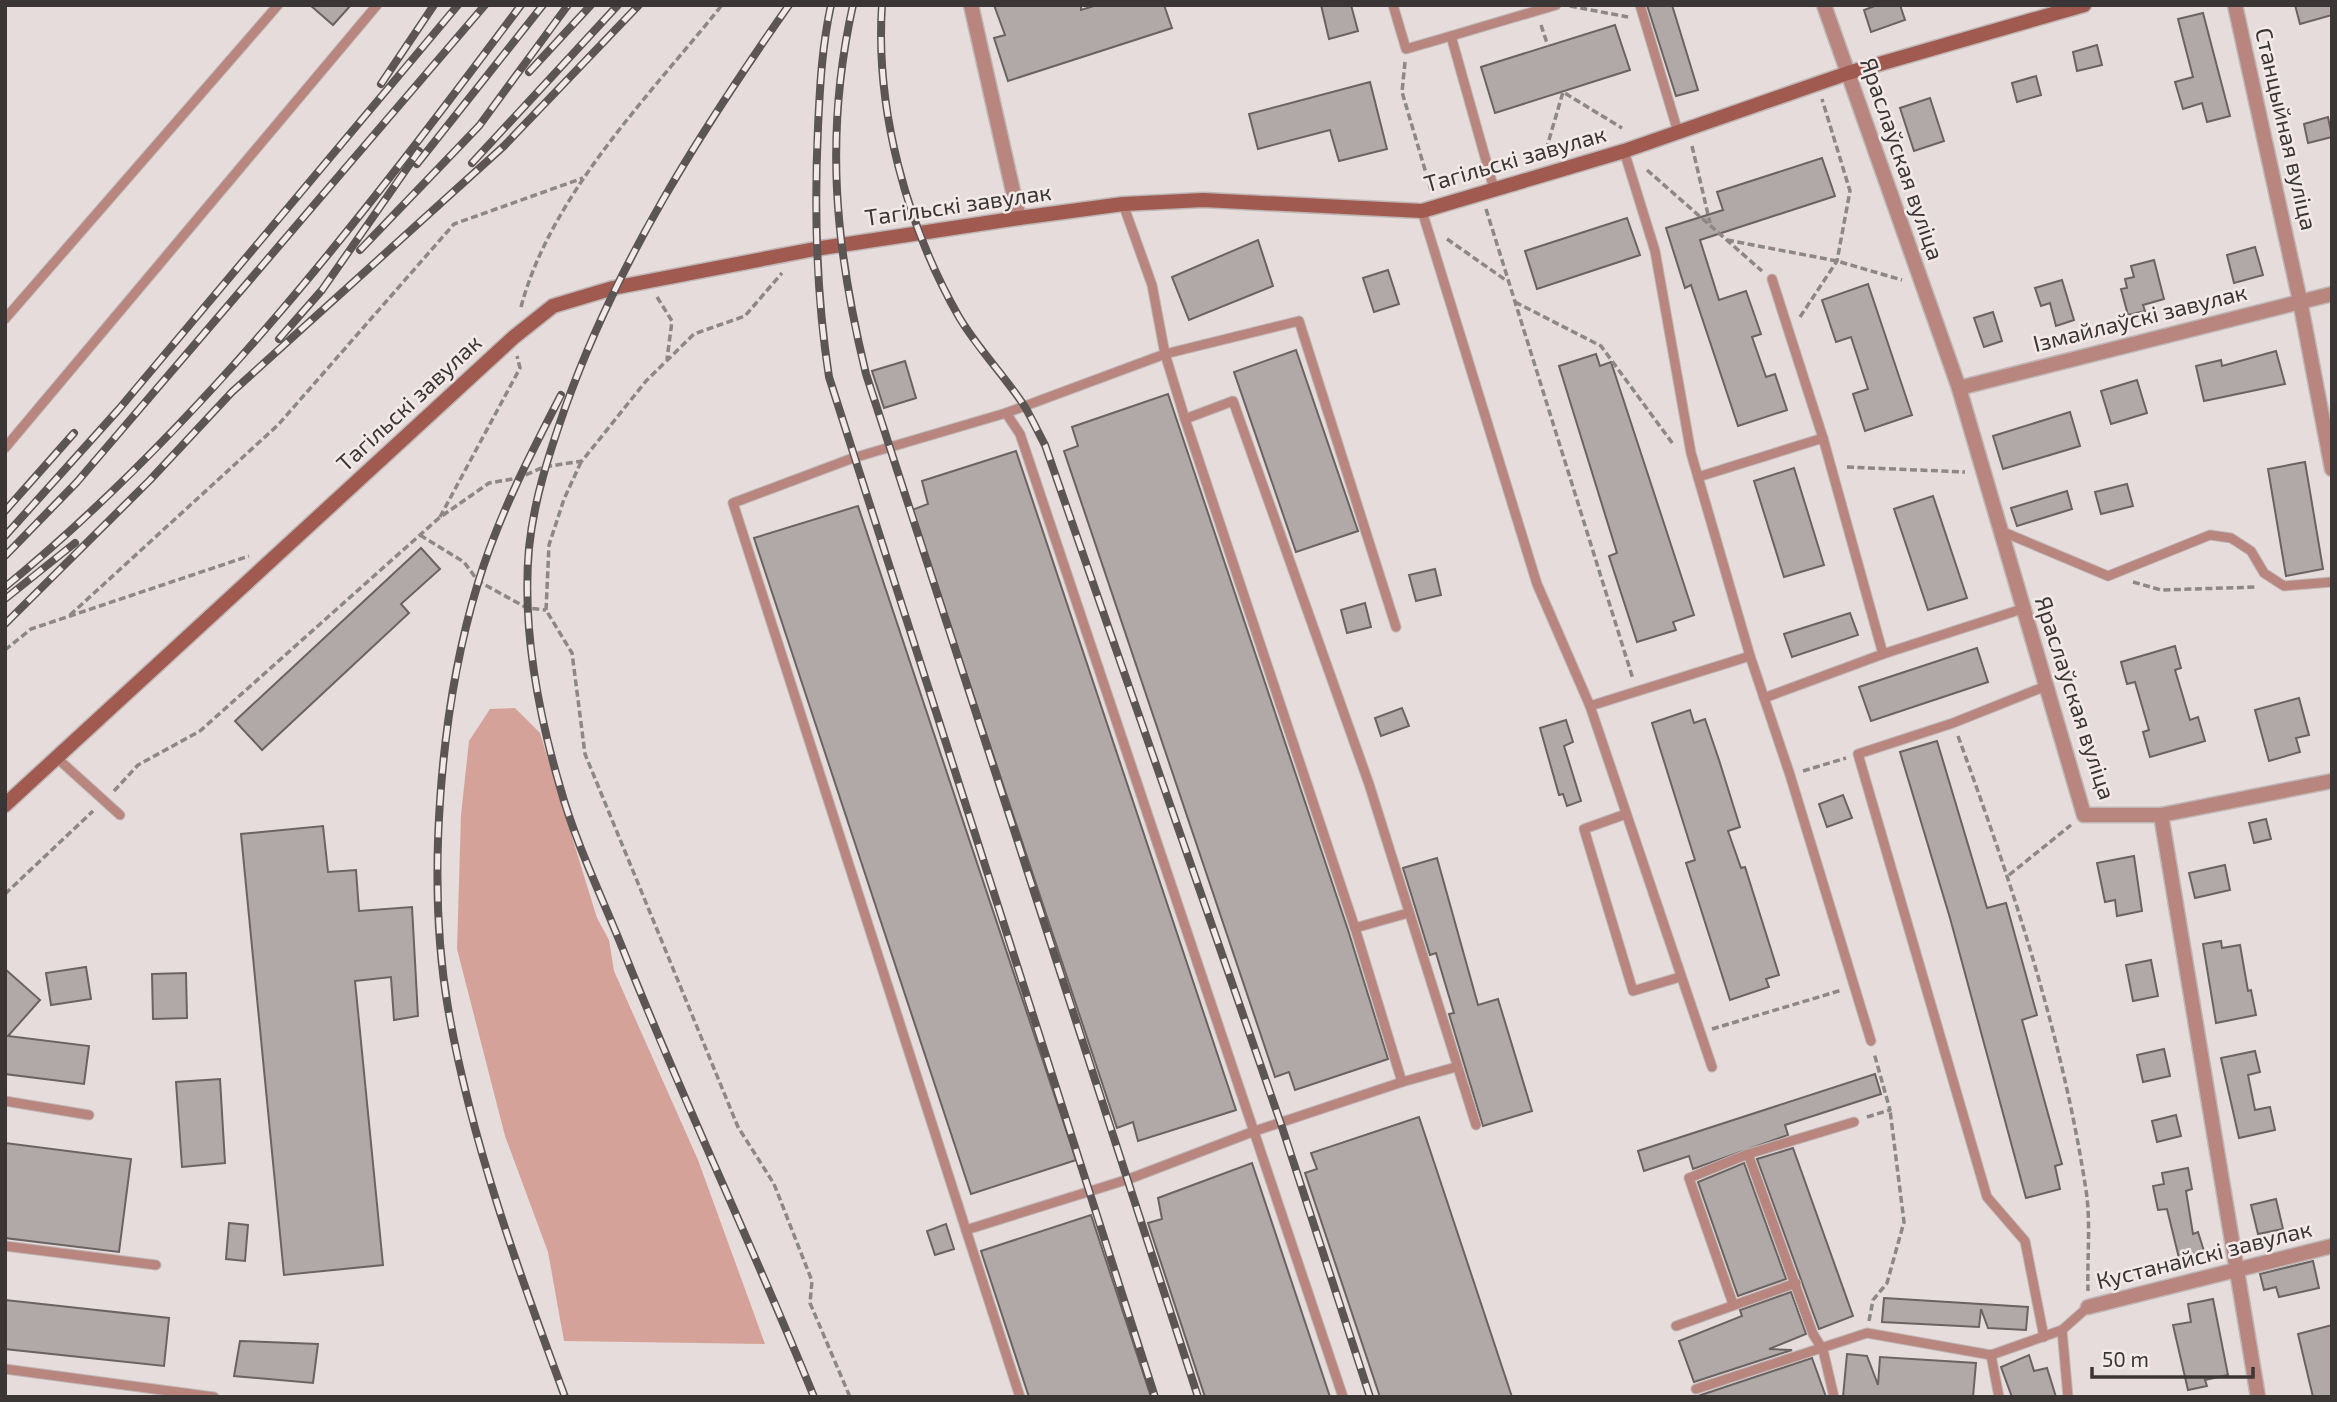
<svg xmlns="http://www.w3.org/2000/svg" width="2337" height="1402" viewBox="0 0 2337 1402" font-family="'Exo 2',sans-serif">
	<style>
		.green { fill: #d5a29a }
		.building { fill: #b1a9a7; stroke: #6b6362; stroke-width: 2 }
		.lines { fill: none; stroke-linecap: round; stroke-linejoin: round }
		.lane-casing { stroke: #bfb7b6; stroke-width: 11 }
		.street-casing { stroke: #bfb7b6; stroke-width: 17 }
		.secondary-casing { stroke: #bfb7b6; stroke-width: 17 }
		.path { stroke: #8d8786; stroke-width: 3.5; stroke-dasharray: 7 3.5; stroke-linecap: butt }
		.lane { stroke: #b8867e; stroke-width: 9 }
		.street { stroke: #b8867e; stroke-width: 14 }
		.secondary { stroke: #a15a50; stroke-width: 14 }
		.rail-casing { stroke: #5b5655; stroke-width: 8 }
		.rail { stroke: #f2e9e8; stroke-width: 5; stroke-dasharray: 16; stroke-linecap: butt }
		.labels { text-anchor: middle; stroke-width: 5; stroke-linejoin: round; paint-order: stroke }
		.street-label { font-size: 23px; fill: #3a3635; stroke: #f2e9e8 }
	</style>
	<rect width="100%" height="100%" fill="#e5dcdb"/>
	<path class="green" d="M515,708L540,733L597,918L609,940L614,971L698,1160L765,1344L564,1341L548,1252L505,1136L457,949L461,815L469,741L490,709Z"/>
	<g class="building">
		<path d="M310,5H351L333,25Z"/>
		<path d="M994,5H1081V10L1097,5H1164L1172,28L1008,81L994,38L1005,35Z"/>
		<path d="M1321,5H1351L1358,31L1329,39Z"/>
		<path d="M1647,5H1672L1698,90L1676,96Z"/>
		<path d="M1877,5H1900L1905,20L1871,32L1864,10Z"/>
		<path d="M2295,5H2332V15L2300,24Z"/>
		<path d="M2203,13L2230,116L2207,122L2202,103L2183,109L2175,82L2193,77L2178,19Z"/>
		<path d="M1615,25L1630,70L1495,113L1481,67Z"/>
		<path d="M2097,45L2102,65L2077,71L2073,52Z"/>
		<path d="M2036,76L2041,95L2017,102L2012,83Z"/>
		<path d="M1370,82L1387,149L1339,161L1330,130L1258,149L1249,114Z"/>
		<path d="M1930,98L1944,141L1914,151L1900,108Z"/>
		<path d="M2328,117L2332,137L2308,143L2304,124Z"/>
		<path d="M1822,158L1835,196L1700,240L1719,300L1746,291L1761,334L1752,337L1766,377L1775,374L1787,410L1738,426L1691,285L1685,288L1666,228L1723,210L1717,192Z"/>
		<path d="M1627,218L1640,255L1537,289L1525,251Z"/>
		<path d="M1258,240L1273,286L1189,320L1172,277Z"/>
		<path d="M2255,247L2263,275L2234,283L2227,255Z"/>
		<path d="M2154,260L2164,299L2143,305L2145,311L2128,315L2121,289L2127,288L2125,279L2134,277L2131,266Z"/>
		<path d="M1388,270L1399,304L1374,312L1363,278Z"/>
		<path d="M2062,280L2074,320L2056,326L2050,303L2041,306L2035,288Z"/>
		<path d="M1868,284L1912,415L1865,431L1853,394L1868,389L1851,337L1836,342L1822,300Z"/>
		<path d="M1993,312L2002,341L1984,347L1974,318Z"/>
		<path d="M1296,350L1358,531L1296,552L1234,372Z"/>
		<path d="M2276,351L2285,384L2204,401L2196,366L2221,360L2222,366Z"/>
		<path d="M1596,354L1600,366L1611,362L1694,615L1673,622L1676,630L1637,642L1609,556L1617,553L1559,366Z"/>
		<path d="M905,361L916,398L884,408L872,371Z"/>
		<path d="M2137,380L2147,413L2111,424L2101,391Z"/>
		<path d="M1168,394L1348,930L1388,1059L1295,1090L1289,1072L1275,1077L1064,451L1078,446L1072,427Z"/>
		<path d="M2070,412L2080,446L2003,469L1993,436Z"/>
		<path d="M1016,451L1236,1110L1138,1141L1133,1122L1117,1128L912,510L928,504L922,481Z"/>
		<path d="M2305,462L2323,569L2286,576L2268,469Z"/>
		<path d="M1794,468L1824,565L1784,577L1754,481Z"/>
		<path d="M2127,484L2133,506L2101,514L2095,492Z"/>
		<path d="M2067,491L2072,509L2017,526L2011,508Z"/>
		<path d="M1933,496L1967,598L1928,610L1894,509Z"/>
		<path d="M858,506L1076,1160L971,1194L754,538Z"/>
		<path d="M421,548L440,569L401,604L409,613L262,750L235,721Z"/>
		<path d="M1435,569L1441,595L1416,601L1409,575Z"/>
		<path d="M1365,603L1371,627L1347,633L1341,610Z"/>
		<path d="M1850,613L1858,635L1792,657L1784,634Z"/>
		<path d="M2175,646L2181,668L2175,670L2190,720L2198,717L2205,741L2150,757L2143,732L2149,730L2135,682L2127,684L2121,662Z"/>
		<path d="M1977,648L1988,682L1871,721L1859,687Z"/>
		<path d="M2299,698L2309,735L2296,738L2300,752L2269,761L2255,710Z"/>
		<path d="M1402,708L1409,726L1381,736L1375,718Z"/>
		<path d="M1690,710L1694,723L1705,719L1719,760L1740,827L1728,831L1741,868L1745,867L1779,975L1766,979L1769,987L1730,1000L1686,863L1695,860L1652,723Z"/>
		<path d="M1566,720L1573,742L1564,746L1581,801L1567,806L1563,794L1559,795L1540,728Z"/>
		<path d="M1937,741L1987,908L2006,903L2037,1015L2022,1020L2062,1164L2055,1166L2060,1189L2026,1198L1950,918L1900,752Z"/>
		<path d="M1843,795L1852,818L1827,827L1819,804Z"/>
		<path d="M2266,819L2271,839L2254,843L2249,823Z"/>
		<path d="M323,826L328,872L356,870L359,911L412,907L418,1016L394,1020L391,977L355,981L383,1265L284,1275L241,834Z"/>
		<path d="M2134,856L2142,911L2117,916L2115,900L2105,902L2097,863Z"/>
		<path d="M1437,858L1478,1005L1498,999L1532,1111L1483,1126L1449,1014L1454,1013L1436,953L1430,955L1403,868Z"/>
		<path d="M2225,865L2230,890L2195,898L2189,873Z"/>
		<path d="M2221,941L2222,948L2240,945L2248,991L2251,990L2256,1015L2216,1023L2203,944Z"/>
		<path d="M2151,960L2158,996L2133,1001L2126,965Z"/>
		<path d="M86,967L91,999L51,1005L46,973Z"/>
		<path d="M5,969L40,1000L8,1036L89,1046L84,1084L5,1074Z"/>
		<path d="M186,973L187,1018L153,1019L152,974Z"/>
		<path d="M2164,1049L2170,1076L2143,1082L2137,1055Z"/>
		<path d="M2255,1051L2260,1072L2248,1075L2255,1110L2270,1107L2275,1130L2239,1138L2221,1058Z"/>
		<path d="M1875,1074L1881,1094L1785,1125L1788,1135L1693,1169L1689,1156L1644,1171L1638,1151Z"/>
		<path d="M220,1079L225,1163L182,1167L176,1082Z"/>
		<path d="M2176,1115L2181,1136L2157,1142L2152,1121Z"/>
		<path d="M1419,1117L1512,1397H1380L1305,1173L1317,1169L1311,1153Z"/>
		<path d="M5,1143L131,1159L119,1252L5,1238Z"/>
		<path d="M1793,1148L1853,1316L1819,1329L1757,1159Z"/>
		<path d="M1252,1163L1330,1397H1205L1148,1223L1162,1219L1158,1198Z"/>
		<path d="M1744,1163L1786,1279L1738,1296L1698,1182Z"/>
		<path d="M2188,1168L2192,1189L2186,1191L2193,1234L2198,1232L2204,1251L2179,1258L2167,1209L2158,1210L2153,1186L2164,1184L2162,1173Z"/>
		<path d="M2276,1199L2283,1229L2258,1234L2251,1205Z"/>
		<path d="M1091,1215L1151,1397H1029L981,1251Z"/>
		<path d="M229,1223L248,1225L245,1261L226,1259Z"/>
		<path d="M946,1224L954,1249L935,1255L927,1231Z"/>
		<path d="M2313,1261L2319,1288L2279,1297L2276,1287L2264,1290L2260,1274Z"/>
		<path d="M1791,1292L1806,1334L1769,1349L1792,1350L1694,1382L1679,1341L1742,1316L1740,1310Z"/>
		<path d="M1884,1298L2028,1307L2026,1330L1988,1328L1981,1309L1979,1327L1882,1322Z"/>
		<path d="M2213,1299L2228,1375L2205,1380L2207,1386L2188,1390L2173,1325L2191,1322L2188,1304Z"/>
		<path d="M5,1300L169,1318L164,1366L5,1349Z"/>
		<path d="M2332,1325V1397H2313L2298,1334Z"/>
		<path d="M240,1341L318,1344L313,1383L234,1376Z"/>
		<path d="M1847,1354L1867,1356L1878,1385L1880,1357L1976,1363L1973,1397H1843Z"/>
		<path d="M2029,1355L2034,1371L2047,1368L2056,1397H2012L2001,1367Z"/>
		<path d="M1812,1358L1826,1397L1698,1396Z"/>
	</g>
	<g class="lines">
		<defs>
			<g id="lane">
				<path d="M1393,5L1406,49L1451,36"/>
				<path d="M1640,5L1678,132"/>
				<path d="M1624,151L1655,251L1691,453L1750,656L1790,775L1871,1041"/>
				<path d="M1494,189L1451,36L1556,5"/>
				<path d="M1123,204L1152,285L1165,354L1185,419"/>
				<path d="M1422,211L1537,584L1590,706L1712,1067"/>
				<path d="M1772,279L1823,438L1883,654"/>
				<path d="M5,319L278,5"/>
				<path d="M1006,413L1020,434L1343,1397"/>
				<path d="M5,448L377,5"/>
				<path d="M1698,477L1823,438"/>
				<path d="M2001,531L2108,576L2210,535L2231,538L2251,551L2264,573L2284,586L2332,582"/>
				<path d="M1396,627L1299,321L1165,354L1006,413L853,458L733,503L966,1230L1129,1179L1252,1132L1402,1082"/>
				<path d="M1764,698L1883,654L2022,609"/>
				<path d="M1590,706L1750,656"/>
				<path d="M58,759L120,815"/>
				<path d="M1626,814L1584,829L1633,991L1680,977"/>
				<path d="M1355,928L1408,913"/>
				<path d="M1456,1067L1402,1082L1355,928L1185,419L1233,401L1369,784L1476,1125"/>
				<path d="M5,1101L89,1115"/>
				<path d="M966,1230L1020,1397"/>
				<path d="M5,1246L156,1265"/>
				<path d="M1733,1304L1689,1178L1748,1154"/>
				<path d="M1676,1326L1796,1283"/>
				<path d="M2062,1330L2068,1397"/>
				<path d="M2044,1337L2025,1241L1987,1197L1858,754L1953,723L2046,686"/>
				<path d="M1991,1355L1999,1397"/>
				<path d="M5,1369L214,1397"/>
				<path d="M1696,1389L1867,1333L1991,1355L2062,1330L2088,1307"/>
				<path d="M1834,1397L1823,1350L1813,1334L1748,1154L1854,1122"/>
			</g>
			<g id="street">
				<path d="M971,5L1019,218"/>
				<path d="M1824,5L1959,388L2084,815H2161L2258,1397"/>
				<path d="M2235,5L2300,301L2332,469"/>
				<path d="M1959,388L2332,294"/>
				<path d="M2161,815L2332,781"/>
				<path d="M2088,1307L2332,1246"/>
			</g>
			<path id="secondary" d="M5,805L514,337L553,306L613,288L815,249L1019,218L1123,204L1203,200L1422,211L1624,151L1848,73L2084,5"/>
		</defs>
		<use href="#lane" class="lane-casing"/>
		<use href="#street" class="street-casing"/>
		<use href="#secondary" class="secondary-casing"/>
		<g class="path">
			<path d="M1570,6L1628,17"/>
			<path d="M1541,25L1548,46"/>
			<path d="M1405,62L1402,92L1431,190"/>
			<path d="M1692,146L1710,223"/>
			<path d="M1546,150L1563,92L1622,128"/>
			<path d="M1647,170L1762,271"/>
			<path d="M1486,209L1633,679"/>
			<path d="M1447,239L1507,281"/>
			<path d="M1727,240L1837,261L1902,280"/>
			<path d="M657,297L672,321L667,359"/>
			<path d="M1515,302L1601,346L1673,444"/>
			<path d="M521,307C551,194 650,95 722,5"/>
			<path d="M1800,317L1837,261L1850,191L1822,99"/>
			<path d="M581,462L564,499L549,545L546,610L572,653L585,754L738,1127L774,1184L812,1281L810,1303L850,1397"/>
			<path d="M1847,467L1965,472"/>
			<path d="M440,517L520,368L517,356"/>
			<path d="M420,535L464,562L478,581L527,608L546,610"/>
			<path d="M2133,582L2161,590L2257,587"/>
			<path d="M70,615L278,425L454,224L583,178"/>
			<path d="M5,650L31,629L249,556"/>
			<path d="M1958,736C2012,884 2062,1034 2086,1190C2091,1223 2087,1258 2088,1291"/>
			<path d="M1803,771L1846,758"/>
			<path d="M114,791L138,765L200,731L439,518L489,483L518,478L544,467L582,461L646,381L694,334L745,316L782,273"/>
			<path d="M2009,875L2071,825"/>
			<path d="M5,894L93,811"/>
			<path d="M1712,1029L1842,990"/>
			<path d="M1867,1117L1890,1110L1874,1053"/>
			<path d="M1869,1321L1873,1300L1887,1283L1904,1222L1890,1110"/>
		</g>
		<use href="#lane" class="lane"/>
		<use href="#street" class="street"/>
		<use href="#secondary" class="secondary"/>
		<defs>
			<g id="rail">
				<path d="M789,5C700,132 617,262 565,408C549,454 534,499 529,548C522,626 538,712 560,787C576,845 604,901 626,957C685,1105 754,1249 814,1397"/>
				<path d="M831,5C822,46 820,85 818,127C814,212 816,293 829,377L1155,1397"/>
				<path d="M853,5C824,135 835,246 866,374L1198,1397"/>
				<path d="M882,5C875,110 907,226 959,317C978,349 1005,376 1025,407C1032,419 1038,432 1045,445L1281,1124L1370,1397"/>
				<path d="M529,72L591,5"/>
				<path d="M381,84L434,5"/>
				<path d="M472,163L618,5"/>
				<path d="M417,164L543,5"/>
				<path d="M360,250L479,126L568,5"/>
				<path d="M279,339L322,290L419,151"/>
				<path d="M561,395C529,457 498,517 478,583C440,707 426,880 448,1008C471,1141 518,1270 565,1397"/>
				<path d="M5,511L74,433"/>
				<path d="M5,536L119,409L458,5"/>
				<path d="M5,556L77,482L485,5"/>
				<path d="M5,587C205,423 367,211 521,5"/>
				<path d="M5,599L75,543"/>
				<path d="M5,624L150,480L232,392L504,146L639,5"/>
			</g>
		</defs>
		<use href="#rail" class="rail-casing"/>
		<use href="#rail" class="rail"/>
	</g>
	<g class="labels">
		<g class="street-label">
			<text transform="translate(2286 129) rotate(77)" y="8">Станцыйная вуліца</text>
			<text transform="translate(1515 159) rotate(-16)" y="8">Тагільскі завулак</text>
			<text transform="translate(1902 159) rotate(71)" y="8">Яраслаўская вуліца</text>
			<text transform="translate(958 205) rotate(-8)" y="8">Тагільскі завулак</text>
			<text transform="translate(2140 318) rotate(-14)" y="8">Ізмайлаўскі завулак</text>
			<text transform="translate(409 403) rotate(-43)" y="8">Тагільскі завулак</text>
			<text transform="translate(2075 698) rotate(72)" y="8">Яраслаўская вуліца</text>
			<text transform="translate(2204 1255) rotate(-14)" y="8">Кустанайскі завулак</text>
		</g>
	</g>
	<rect width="2337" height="1402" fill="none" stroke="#3a3635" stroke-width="14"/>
	<path d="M2092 1367v10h161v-10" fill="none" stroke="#3a3635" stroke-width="3.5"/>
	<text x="2102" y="1367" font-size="21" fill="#3a3635" stroke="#f2e9e8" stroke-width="5" paint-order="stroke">50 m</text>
</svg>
